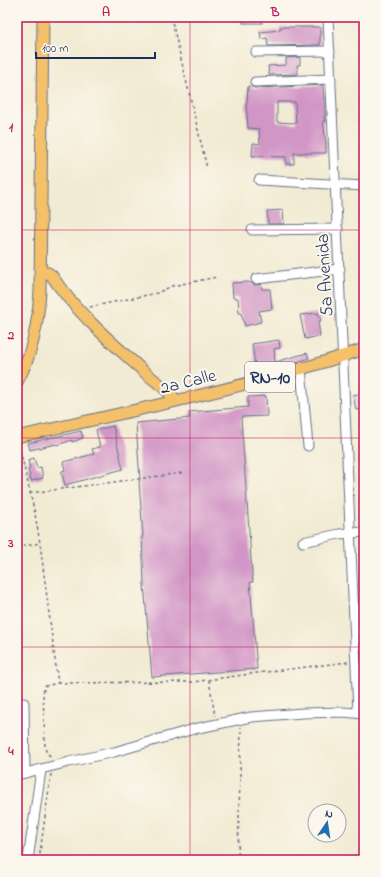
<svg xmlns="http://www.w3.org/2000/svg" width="381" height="877" viewBox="0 0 381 877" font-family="'Indie Flower',sans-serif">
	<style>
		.building { fill: #d296c6; fill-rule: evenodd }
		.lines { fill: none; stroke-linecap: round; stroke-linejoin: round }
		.minor-casing { stroke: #667187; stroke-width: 11 }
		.major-casing { stroke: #667187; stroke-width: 13 }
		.path { stroke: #667187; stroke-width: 1.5; stroke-dasharray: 3 3; stroke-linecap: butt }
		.minor { stroke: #fff; stroke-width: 9 }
		.major { stroke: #f4c16a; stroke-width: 11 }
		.grid { fill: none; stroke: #c2185b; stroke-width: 1; stroke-opacity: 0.55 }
		.labels { text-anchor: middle; stroke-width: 4; stroke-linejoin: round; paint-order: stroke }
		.shield { fill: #fbf7ec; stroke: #5e6b89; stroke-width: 1 }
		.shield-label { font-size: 17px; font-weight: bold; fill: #1b2f5e }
		.street-label { font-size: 18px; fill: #1b2f5e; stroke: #fbf7ec }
		.neatline { fill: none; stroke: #c2185b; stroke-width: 1.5 }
		.grid-label { font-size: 13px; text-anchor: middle; font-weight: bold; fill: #c2185b }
	</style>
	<rect width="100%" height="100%" fill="#fbf7ec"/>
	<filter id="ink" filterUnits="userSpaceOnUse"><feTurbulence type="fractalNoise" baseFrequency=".025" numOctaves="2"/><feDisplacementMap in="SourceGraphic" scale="8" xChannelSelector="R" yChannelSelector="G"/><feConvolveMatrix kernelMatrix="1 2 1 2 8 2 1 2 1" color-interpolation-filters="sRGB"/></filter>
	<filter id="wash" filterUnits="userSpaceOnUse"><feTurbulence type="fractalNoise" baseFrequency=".012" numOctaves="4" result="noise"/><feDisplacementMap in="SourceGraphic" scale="16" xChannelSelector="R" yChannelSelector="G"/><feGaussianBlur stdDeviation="0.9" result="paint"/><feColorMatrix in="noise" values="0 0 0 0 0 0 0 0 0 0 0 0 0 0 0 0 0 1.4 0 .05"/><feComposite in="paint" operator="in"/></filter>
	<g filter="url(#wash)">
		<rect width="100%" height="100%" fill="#f2ebd3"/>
		<g id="blocks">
			<g class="building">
				<rect x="243" y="17" width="19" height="6"/>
				<path d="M280,27H320V45L268,46L267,38L261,39L260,32L280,30Z"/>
				<path d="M300,57V65H297L298,74L269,75L268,66L286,65V58Z"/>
				<path d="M323,85L324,101H325V117H324L325,121H323L326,143V153H294V164H286V157L252,156L253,143L260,144L259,129L248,128L246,102H247L248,86L255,88ZM277,102H295L296,123L277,122Z"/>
				<path d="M283,210L284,224H268L267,211Z"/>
				<path d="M248,282L251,283L254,285L261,284L262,289H270L272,309L259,311L261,322L245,326L241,313H239L238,298H233L232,283Z"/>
				<path d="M318,313L321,321H318L320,336L305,339L300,315Z"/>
				<path d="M279,340L280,348L274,349L275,362L307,353L309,358L269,371L256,372L252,344Z"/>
				<path d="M364,393V409L356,410L353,395Z"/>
				<path d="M266,396L267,416L241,417L252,573L253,582H250L257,669L152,677L144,584L142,536H143L139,481H140L136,423L190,418L189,412L248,407V397Z"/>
				<path d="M113,426L123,469L65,485L62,474V471L65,470L63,462L94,454L92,449L100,447L96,430Z"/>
				<path d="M81,431L83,438L72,442V440L57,445L56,444L30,450L28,443Z"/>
				<path d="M364,451V469H360L358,452Z"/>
				<path d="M34,458L37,468L41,467L43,478L31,481L28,470L30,469L28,460Z"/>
			</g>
		</g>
	</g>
	<g filter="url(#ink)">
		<use href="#blocks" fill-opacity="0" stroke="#667187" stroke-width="1"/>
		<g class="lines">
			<defs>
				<g id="minor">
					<path d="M328,17L358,713"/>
					<path d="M256,52L330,51"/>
					<path d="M255,82L331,79"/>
					<path d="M259,180L364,186"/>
					<path d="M252,230L338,229"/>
					<path d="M256,279L340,269"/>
					<path d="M301,369L308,446"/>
					<path d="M303,542L339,534L364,532"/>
					<path d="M24,703L25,773"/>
					<path d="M17,775L69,762L114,752L194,729L251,717L303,713L343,712L364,714"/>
					<path d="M28,860L41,770"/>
				</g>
				<g id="major">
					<path d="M41,272L48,273L52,276C74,310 110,341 140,368C151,379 168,388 176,401"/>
					<path d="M17,382C33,353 38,323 40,291L43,17"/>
					<path d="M17,437C112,415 207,396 300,369C322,363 343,356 364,349"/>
				</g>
			</defs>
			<use href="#minor" class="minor-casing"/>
			<use href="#major" class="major-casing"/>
			<g class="path">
				<path d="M171,17L207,168"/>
				<path d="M90,307L157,293L172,286L217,277"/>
				<path d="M19,445L35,514L40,543L58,683L45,686L43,693L45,747C46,753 48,755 53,757"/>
				<path d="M17,463L23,461"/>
				<path d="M30,493L182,473"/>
				<path d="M17,547L40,543"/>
				<path d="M209,680L215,716"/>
				<path d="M58,683L193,682L257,673L348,662"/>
				<path d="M39,860L51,774"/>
				<path d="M238,860L241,727"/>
			</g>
			<use href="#minor" class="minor"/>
			<use href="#major" class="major"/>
		</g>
	</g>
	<path class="grid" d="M190,17V860M17,230H364M17,438H364M17,647H364"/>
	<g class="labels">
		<rect class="shield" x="245" y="362" width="50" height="30" rx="3"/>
		<g class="shield-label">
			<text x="270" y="383">RN-10</text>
		</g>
		<g class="street-label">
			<text transform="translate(324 275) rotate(-93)" y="6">5a Avenida</text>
			<text transform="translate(188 381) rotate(-14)" y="6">2a Calle</text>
		</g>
	</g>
	<rect width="381" height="877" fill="none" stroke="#fbf7ec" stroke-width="44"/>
	<g transform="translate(327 823) rotate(13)"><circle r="19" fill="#fbf7ec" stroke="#a1a7b3"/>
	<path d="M0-3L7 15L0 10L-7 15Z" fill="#1f6fb2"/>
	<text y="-6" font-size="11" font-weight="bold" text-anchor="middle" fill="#1b2f5e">N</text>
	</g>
	<path d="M36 52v6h119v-6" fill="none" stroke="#1b2f5e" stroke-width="2"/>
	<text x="42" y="52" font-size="12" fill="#1b2f5e" stroke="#fbf7ec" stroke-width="3" paint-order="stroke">100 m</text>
	<rect x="22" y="22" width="337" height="833" class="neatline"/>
	<g class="grid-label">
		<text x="106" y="16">A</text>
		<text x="275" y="16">B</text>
		<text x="11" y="131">1</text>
		<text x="11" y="339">2</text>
		<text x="11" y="547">3</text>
		<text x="11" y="755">4</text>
	</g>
</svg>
